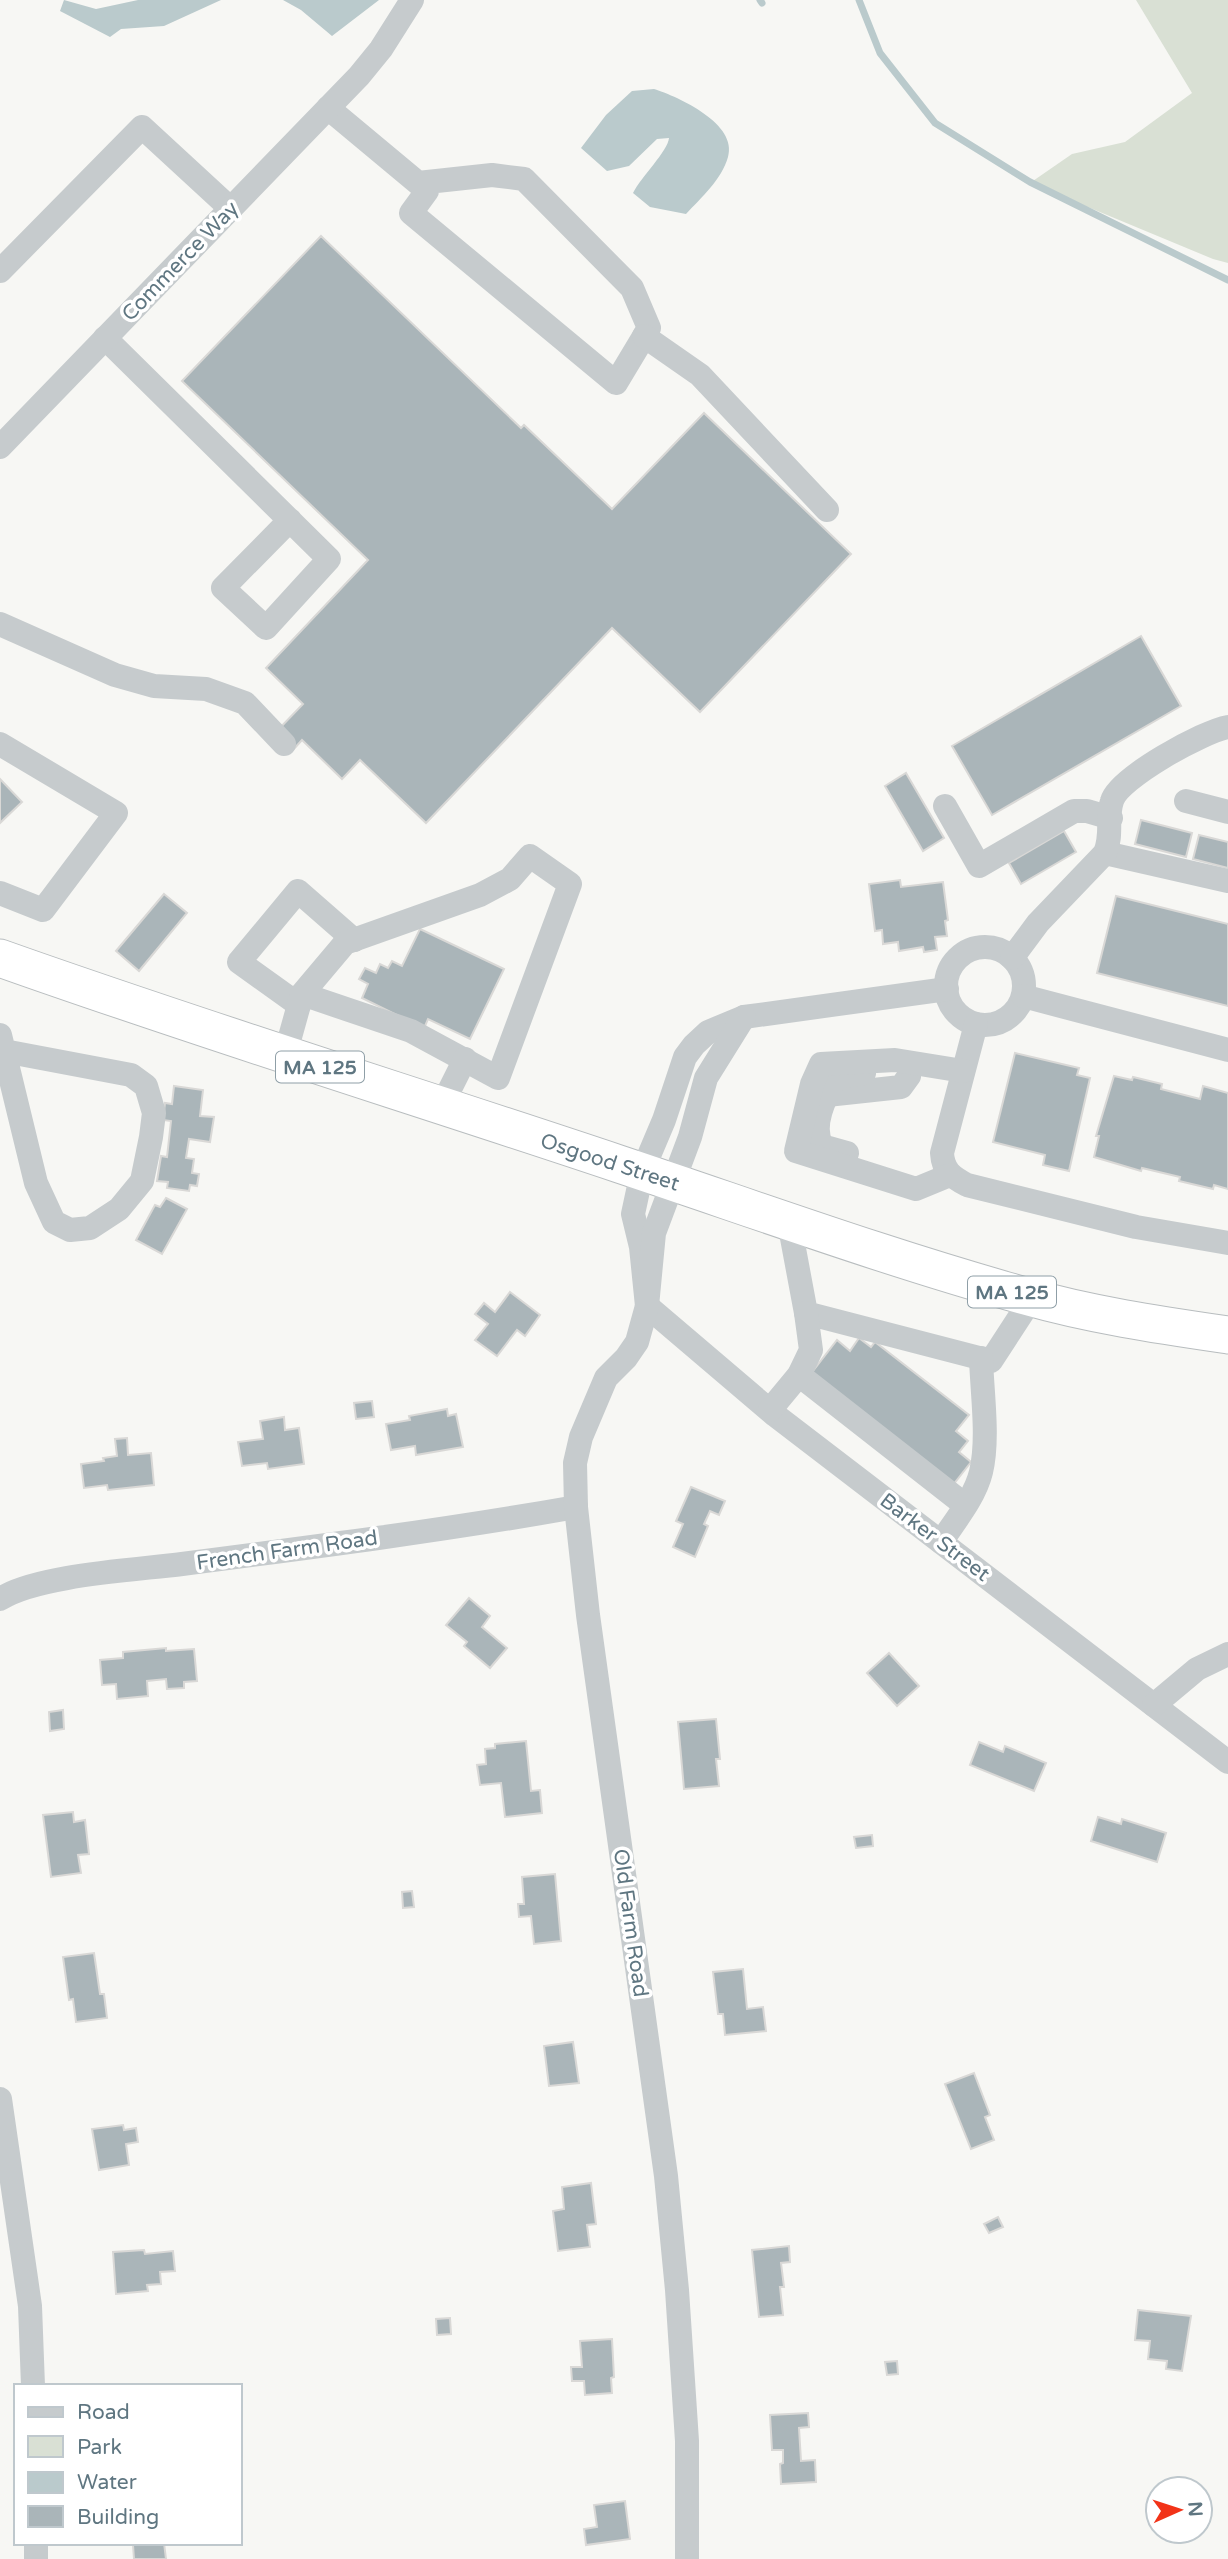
<svg xmlns="http://www.w3.org/2000/svg" width="1228" height="2559" viewBox="0 0 1228 2559" font-family="'Varela Round',sans-serif">
	<style>
		.green { fill: #d9e0d4 }
		.water { fill: #bacacc }
		.lines { fill: none; stroke-linecap: round; stroke-linejoin: round }
		.stream { stroke: #bacacc; stroke-width: 7 }
		.building { fill: #aab5b9; stroke: #d9d8d6; stroke-width: 2 }
		.highway-casing { stroke: #b8bdbf; stroke-width: 39 }
		.minor { stroke: #c6cbcd; stroke-width: 24 }
		.highway { stroke: #fff; stroke-width: 37 }
		.labels { text-anchor: middle; stroke-width: 7; stroke-linejoin: round; paint-order: stroke }
		.shield { fill: #fff; stroke: #8f9fa7; stroke-width: 2 }
		.shield-label { font-size: 19px; font-weight: bold; fill: #5f7681 }
		.street-label { font-size: 21px; fill: #5f7681; stroke: #fff }
	</style>
	<rect width="100%" height="100%" fill="#f7f7f4"/>
	<path class="green" d="M1136,0H1228V263L1213,259L1030,183L1072,154L1125,142L1192,93Z"/>
	<g class="water">
		<path d="M64,0L96,9L138,0H221L164,26L121,29L110,37L60,11Z"/>
		<path d="M283,0H379L332,36L301,10Z"/>
		<path d="M654,89C679,97 738,124 728,157C722,179 701,198 686,214L650,207L633,193C641,177 668,151 669,138L657,139L629,166L607,171L581,148L606,115L632,91Z"/>
	</g>
	<g class="lines">
		<g class="stream">
			<path d="M760,0L762,3"/>
			<path d="M859,0L880,53L935,123L1030,182L1228,280"/>
		</g>
	</g>
	<g class="building">
		<path d="M321,236L521,428L524,425L612,509L704,413L851,554L700,712L612,628L426,823L360,760L342,779L302,740L292,751L274,734L303,704L266,668L368,560L182,381Z"/>
		<path d="M1141,636L1181,706L992,815L952,746Z"/>
		<path d="M906,773L944,838L923,851L885,786Z"/>
		<path d="M0,779L22,802L0,823Z"/>
		<path d="M1141,820L1192,833L1186,857L1135,844Z"/>
		<path d="M1064,831L1076,852L1021,884L1009,863Z"/>
		<path d="M1199,835L1228,842V868L1193,859Z"/>
		<path d="M900,880L901,887L943,882L948,920L945,921L947,936L935,937L937,950L924,952L923,947L899,951L898,942L883,944L882,930L875,931L869,884Z"/>
		<path d="M164,894L187,913L139,971L116,951Z"/>
		<path d="M1116,896L1228,924V1006L1097,973Z"/>
		<path d="M420,929L504,969L470,1039L428,1019L422,1033L405,1019L362,998L368,984L359,979L365,968L376,973L380,964L388,968L392,961L402,966Z"/>
		<path d="M1015,1053L1079,1068L1077,1075L1090,1078L1069,1171L1043,1165L1045,1155L993,1142Z"/>
		<path d="M1114,1076L1132,1080L1133,1077L1162,1084L1161,1089L1200,1099L1203,1086L1228,1093V1189L1214,1185L1213,1189L1179,1181L1180,1177L1142,1168L1141,1171L1094,1157L1099,1136H1096Z"/>
		<path d="M174,1086L203,1090L200,1116L214,1117L210,1142L189,1139L186,1158L194,1159L192,1173L199,1174L197,1186L190,1185L189,1191L167,1188L168,1182L157,1181L161,1156L167,1157L171,1121L163,1120L165,1103L172,1104Z"/>
		<path d="M166,1198L187,1209L162,1254L136,1240L155,1205L160,1207Z"/>
		<path d="M510,1292L540,1315L525,1336L517,1330L497,1356L475,1340L488,1324L475,1314L484,1303L495,1312Z"/>
		<path d="M859,1338L871,1347L875,1342L969,1415L956,1431L968,1441L959,1452L971,1462L949,1490L806,1380L837,1340L850,1351Z"/>
		<path d="M372,1401L374,1417L356,1419L354,1403Z"/>
		<path d="M447,1409L448,1416L456,1414L463,1447L416,1455L415,1446L391,1450L386,1424L410,1420L409,1416Z"/>
		<path d="M284,1417L285,1430L299,1428L304,1464L268,1469L267,1463L242,1466L238,1442L263,1439L260,1421Z"/>
		<path d="M127,1438L128,1455L151,1453L154,1485L108,1490L107,1485L84,1488L81,1464L104,1461L103,1458L117,1456L115,1439Z"/>
		<path d="M691,1487L725,1501L719,1515L710,1511L704,1524L708,1526L695,1557L673,1547L683,1524L676,1521Z"/>
		<path d="M469,1598L490,1616L482,1627L507,1648L490,1668L464,1646L467,1642L446,1625Z"/>
		<path d="M166,1648V1651L194,1649L197,1681L184,1682V1688L167,1689L166,1679L147,1681L148,1696L117,1699L116,1684L102,1685L100,1660L123,1658V1652Z"/>
		<path d="M889,1653L919,1686L897,1706L867,1673Z"/>
		<path d="M63,1710L64,1729L50,1731L49,1712Z"/>
		<path d="M716,1719L720,1759H716L719,1786L684,1789L678,1722Z"/>
		<path d="M526,1741L531,1791L540,1790L542,1813L505,1817L501,1783L480,1785L477,1765L486,1764L485,1749L495,1748V1744Z"/>
		<path d="M979,1742L1003,1752L1005,1746L1046,1763L1034,1791L970,1765Z"/>
		<path d="M73,1812L74,1822L85,1820L89,1854L78,1855L81,1873L51,1877L43,1815Z"/>
		<path d="M1098,1817L1121,1824L1122,1819L1166,1833L1157,1862L1091,1841Z"/>
		<path d="M872,1835L873,1846L856,1848L854,1837Z"/>
		<path d="M555,1874L561,1941L534,1944L531,1916L519,1917L518,1904H524L522,1877Z"/>
		<path d="M412,1891L414,1907L403,1908L402,1892Z"/>
		<path d="M94,1953L100,1994H104L107,2018L76,2022L73,1999L69,2000L63,1957Z"/>
		<path d="M743,1969L747,2009L763,2007L766,2031L725,2035L723,2014H718L713,1972Z"/>
		<path d="M573,2042L579,2083L549,2086L544,2046Z"/>
		<path d="M974,2073L990,2115L985,2117L994,2140L971,2149L945,2084Z"/>
		<path d="M123,2125L124,2130L136,2128L138,2142L126,2144L129,2165L99,2170L92,2129Z"/>
		<path d="M591,2183L596,2224L587,2225L590,2247L558,2251L553,2211L564,2209L562,2187Z"/>
		<path d="M998,2217L1003,2227L989,2233L984,2224Z"/>
		<path d="M789,2246L790,2262L781,2263L784,2287H780L783,2315L759,2317L752,2250Z"/>
		<path d="M144,2250L145,2254L173,2251L175,2271L160,2272L161,2284L147,2285L148,2291L116,2294L113,2252Z"/>
		<path d="M1138,2310L1191,2316L1182,2371L1166,2369L1167,2361L1148,2359L1150,2341L1135,2340Z"/>
		<path d="M450,2318L451,2334L437,2335L436,2319Z"/>
		<path d="M612,2339L614,2377L611,2378L612,2393L585,2395L584,2381H572L571,2367H582L580,2341Z"/>
		<path d="M897,2361L898,2374L887,2375L885,2362Z"/>
		<path d="M808,2413L809,2427L799,2428L801,2461L815,2460L816,2482L781,2484L780,2464L783,2463V2450H772L770,2415Z"/>
		<path d="M625,2501L630,2539L586,2545L584,2529L597,2527L594,2505Z"/>
		<path d="M164,2543L166,2559H134L133,2545Z"/>
	</g>
	<g class="lines">
		<defs>
			<path id="highway" d="M0,958C205,1031 413,1095 619,1164C754,1209 888,1258 1025,1296C1091,1315 1160,1325 1228,1335"/>
		</defs>
		<use href="#highway" class="highway-casing"/>
		<g class="minor">
			<path d="M328,108L418,183L427,191L411,213L616,383L649,328L632,288L524,179L492,175L418,183"/>
			<path d="M0,271L142,127L231,209"/>
			<path d="M644,336L700,375L827,510"/>
			<path d="M105,338L329,559L266,628L223,588L290,520"/>
			<path d="M0,447L359,76L381,49L412,0"/>
			<path d="M0,624L115,675L154,686L206,689L245,703L284,744"/>
			<path d="M0,744L116,813L43,910L0,893"/>
			<path d="M1186,801L1228,812"/>
			<path d="M945,806L979,866L1074,811H1087L1111,818"/>
			<path d="M1105,853L1228,881"/>
			<circle cx="985" cy="986" r="39"/>
			<path d="M1012,958L1038,923L1105,853C1113,834 1106,818 1112,801C1118,778 1204,731 1228,727"/>
			<path d="M947,989L744,1017L708,1032L694,1045L685,1057L664,1120L642,1172L633,1214L641,1247L647,1306L775,1415L1228,1762"/>
			<path d="M1023,996L1228,1050"/>
			<path d="M299,1005L239,962L298,891L354,940"/>
			<path d="M976,1024L942,1153C943,1171 952,1177 967,1185L1136,1227L1228,1243"/>
			<path d="M0,1035L36,1183L54,1222L70,1230L90,1228L119,1209L142,1181L151,1137L154,1113L146,1086L131,1075L4,1051"/>
			<path d="M285,1055L302,994L411,1031L498,1078L570,884L530,856L510,879L480,895L345,943L302,994"/>
			<path d="M827,1095L901,1087L909,1076"/>
			<path d="M441,1107L465,1059"/>
			<path d="M847,1153L822,1146C810,1125 826,1096 836,1077L864,1073"/>
			<path d="M950,1175L916,1189L796,1151L812,1084L821,1064L895,1060L963,1071"/>
			<path d="M789,1222L806,1313L991,1361L1032,1298"/>
			<path d="M799,1375L965,1505"/>
			<path d="M770,1410L799,1375L811,1350L806,1313"/>
			<path d="M941,1542C955,1521 975,1497 981,1472C989,1439 982,1393 981,1358"/>
			<path d="M0,1599C37,1575 136,1570 182,1564C314,1547 446,1530 576,1507"/>
			<path d="M1154,1705L1197,1669L1228,1654"/>
			<path d="M0,2099L30,2306L33,2386"/>
			<path d="M36,2543V2559"/>
			<path d="M687,2559V2441L677,2290L666,2176L588,1615L576,1507L575,1463L581,1437L606,1378L626,1358L637,1342L647,1306L654,1233L690,1137L706,1078L744,1017"/>
		</g>
		<use href="#highway" class="highway"/>
	</g>
	<g class="labels">
		<g class="shield">
			<rect x="276" y="1051.5" width="88" height="31" rx="5"/>
			<rect x="968" y="1276.5" width="88" height="31" rx="5"/>
		</g>
		<g class="shield-label">
			<text x="320" y="1074">MA 125</text>
			<text x="1012" y="1299">MA 125</text>
		</g>
		<g class="street-label">
			<text transform="translate(180 261) rotate(-46)" y="7">Commerce Way</text>
			<text transform="translate(610 1162) rotate(18)" y="7">Osgood Street</text>
			<text transform="translate(935 1537) rotate(37)" y="7">Barker Street</text>
			<text transform="translate(287 1550) rotate(-8)" y="7">French Farm Road</text>
			<text transform="translate(631 1923) rotate(82)" y="7">Old Farm Road</text>
		</g>
	</g>
	<rect x="14" y="2384" width="228" height="161" fill="#ffffff" stroke="#bfc8cd" stroke-width="2"/>
	<rect x="28" y="2407" width="35" height="10" fill="#c6cbcd" stroke="#bfc8cd" stroke-width="2"/>
	<text x="77" y="2419" font-size="21" fill="#5f7681">Road</text>
	<rect x="28" y="2436" width="35" height="21" fill="#d9e0d4" stroke="#bfc8cd" stroke-width="2"/>
	<text x="77" y="2454" font-size="21" fill="#5f7681">Park</text>
	<rect x="28" y="2472" width="35" height="21" fill="#bacacc" stroke="#bfc8cd" stroke-width="2"/>
	<text x="77" y="2489" font-size="21" fill="#5f7681">Water</text>
	<rect x="28" y="2506" width="35" height="21" fill="#aab5b9" stroke="#bfc8cd" stroke-width="2"/>
	<text x="77" y="2524" font-size="21" fill="#5f7681">Building</text>
	<g transform="translate(1179 2510) rotate(87)"><circle r="33" fill="#ffffff" stroke="#bfc8cd" stroke-width="2"/>
	<path d="M0-5L12 26L0 18L-12 26Z" fill="#f23318"/>
	<text y="-10" font-size="19" font-weight="bold" text-anchor="middle" fill="#5f7681">N</text>
	</g>
</svg>
